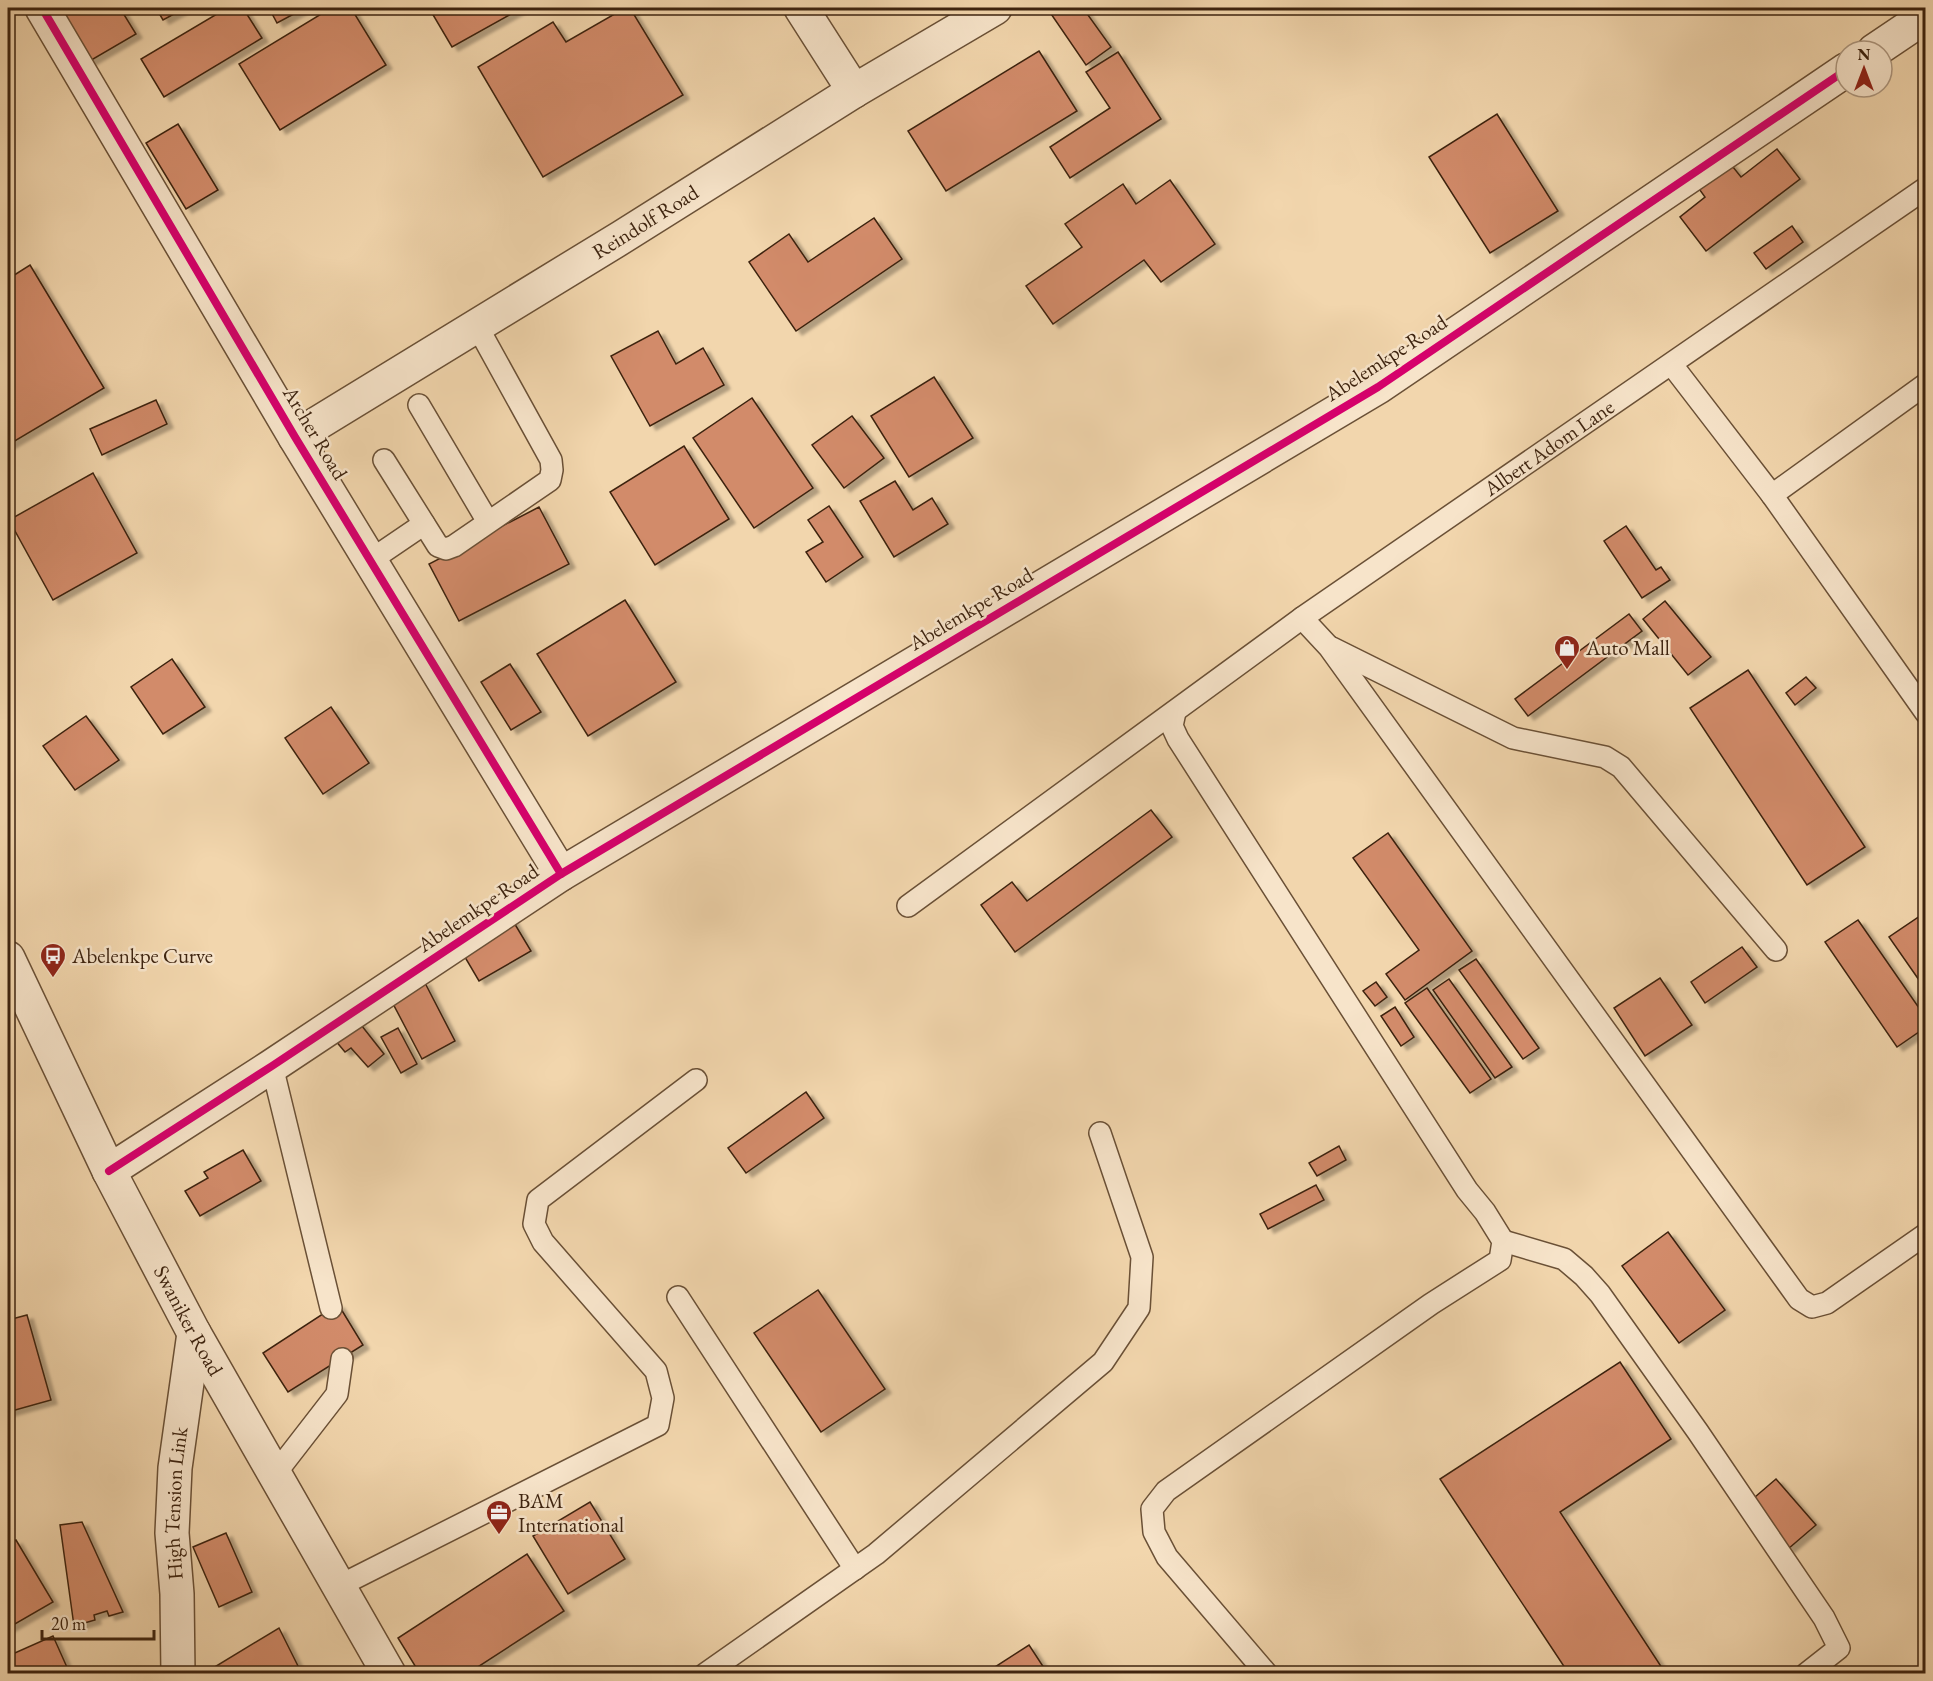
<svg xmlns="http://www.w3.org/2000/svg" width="1933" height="1681" viewBox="0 0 1933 1681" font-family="'EB Garamond',serif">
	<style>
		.building { fill: #d28b6b; stroke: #3d230f; stroke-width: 1.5; filter: url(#shadow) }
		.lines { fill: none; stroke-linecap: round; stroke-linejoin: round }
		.service-casing { stroke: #6a5036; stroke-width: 24 }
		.minor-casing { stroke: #6a5036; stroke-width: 36 }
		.tertiary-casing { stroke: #6a5036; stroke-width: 36 }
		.service { stroke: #f7e4ca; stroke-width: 21 }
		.minor { stroke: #f7e4ca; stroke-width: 33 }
		.tertiary { stroke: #f7e4ca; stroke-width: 33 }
		.cycleway-casing { stroke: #f7e4ca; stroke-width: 11 }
		.cycleway { stroke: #d6006c; stroke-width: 8 }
		.labels { text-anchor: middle; stroke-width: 5; stroke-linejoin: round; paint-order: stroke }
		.street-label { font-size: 21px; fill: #3d230f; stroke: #f7e4ca }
		.poi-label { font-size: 21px; fill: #3d230f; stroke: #f7e4ca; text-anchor: start }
	</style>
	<defs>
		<filter id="shadow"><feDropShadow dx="6" dy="4" stdDeviation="1.5" flood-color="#0004"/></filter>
	</defs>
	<rect width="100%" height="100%" fill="#f2d6ad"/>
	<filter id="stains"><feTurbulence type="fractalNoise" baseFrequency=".00333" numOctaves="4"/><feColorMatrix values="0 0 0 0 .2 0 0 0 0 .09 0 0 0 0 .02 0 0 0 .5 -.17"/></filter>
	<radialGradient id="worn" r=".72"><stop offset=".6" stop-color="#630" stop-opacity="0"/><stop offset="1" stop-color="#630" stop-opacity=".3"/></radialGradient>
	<g class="building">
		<path d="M55,8H120L136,34L88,62Z"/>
		<path d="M156,8H185L163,20Z"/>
		<path d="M227,8H243L262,38L164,97L141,59Z"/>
		<path d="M269,8H305L277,23Z"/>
		<path d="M331,8H351L386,65L280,130L239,64Z"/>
		<path d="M429,8H522L452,47Z"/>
		<path d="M625,8H630L683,95L543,177L478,67L553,22L566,42Z"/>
		<path d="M1047,8H1083L1111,47L1086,65Z"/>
		<path d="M1039,51L1077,111L946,191L908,131Z"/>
		<path d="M1118,52L1161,119L1070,178L1050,147L1110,108L1086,72Z"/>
		<path d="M1497,114L1558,211L1490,253L1429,157Z"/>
		<path d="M178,124L218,190L186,209L146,143Z"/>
		<path d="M1777,149L1800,179L1706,251L1680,217L1705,197L1697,186L1729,162L1741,177Z"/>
		<path d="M1170,180L1215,244L1161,282L1144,260L1053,324L1026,286L1082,247L1065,224L1123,184L1136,204Z"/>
		<path d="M874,218L902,259L796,331L749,262L789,234L808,262Z"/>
		<path d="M1792,226L1803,242L1766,269L1754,253Z"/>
		<path d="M30,265L104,388L8,445V279Z"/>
		<path d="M658,331L676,364L703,348L724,385L650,426L611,356Z"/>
		<path d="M934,377L973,438L909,477L871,416Z"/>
		<path d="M752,398L813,488L754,528L693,438Z"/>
		<path d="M156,400L167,424L102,455L90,429Z"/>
		<path d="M852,416L884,458L844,488L812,445Z"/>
		<path d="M684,446L729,519L655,565L610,492Z"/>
		<path d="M93,473L137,553L53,600L9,520Z"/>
		<path d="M895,481L913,510L932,498L948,524L894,557L860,501Z"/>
		<path d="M829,506L863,557L826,582L806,552L823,542L808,520Z"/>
		<path d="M539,507L569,564L459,621L429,564Z"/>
		<path d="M1626,526L1656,570L1661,567L1670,580L1642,598L1604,541Z"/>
		<path d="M625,600L676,682L588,736L537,654Z"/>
		<path d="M1665,601L1711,657L1688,675L1643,619Z"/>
		<path d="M1629,614L1642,631L1528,716L1515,699Z"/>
		<path d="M172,659L205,707L163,734L131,687Z"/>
		<path d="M510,664L541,712L511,730L481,682Z"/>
		<path d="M1748,670L1865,847L1807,885L1690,708Z"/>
		<path d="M1806,677L1816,688L1795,705L1786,693Z"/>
		<path d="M331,707L369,763L323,794L285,738Z"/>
		<path d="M86,716L119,760L75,790L43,746Z"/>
		<path d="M1151,810L1172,837L1015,952L981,905L1012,882L1027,901Z"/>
		<path d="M1388,833L1472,951L1405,1000L1386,974L1419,950L1353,858Z"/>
		<path d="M1926,912V990L1889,937Z"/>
		<path d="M510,916L531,951L479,981L459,947Z"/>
		<path d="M1858,920L1926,1018V1027L1897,1047L1825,942Z"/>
		<path d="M1742,947L1757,967L1705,1003L1691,982Z"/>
		<path d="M1476,959L1539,1048L1523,1059L1459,970Z"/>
		<path d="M1660,978L1692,1025L1645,1056L1614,1008Z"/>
		<path d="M1449,979L1512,1067L1495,1078L1433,990Z"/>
		<path d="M424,981L455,1041L422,1059L390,998Z"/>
		<path d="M1376,982L1387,997L1375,1006L1363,991Z"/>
		<path d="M1427,988L1491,1079L1470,1093L1405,1003Z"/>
		<path d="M1395,1007L1414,1037L1401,1046L1381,1016Z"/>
		<path d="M358,1021L384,1054L368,1067L351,1048L345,1052L335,1040Z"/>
		<path d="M398,1028L417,1064L401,1073L381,1037Z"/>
		<path d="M806,1092L824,1118L746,1173L728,1148Z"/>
		<path d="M1339,1146L1346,1160L1317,1176L1309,1163Z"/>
		<path d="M243,1150L261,1181L200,1216L185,1191L208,1178L204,1172Z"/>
		<path d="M1316,1185L1324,1200L1268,1229L1260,1214Z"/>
		<path d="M1668,1232L1725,1310L1679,1343L1622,1266Z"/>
		<path d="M818,1290L885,1389L821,1432L754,1333Z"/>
		<path d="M338,1304L363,1345L288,1392L263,1353Z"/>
		<path d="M27,1315L51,1400L8,1412V1320Z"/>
		<path d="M1620,1362L1671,1439L1560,1512L1666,1674H1569L1440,1479Z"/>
		<path d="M1776,1479L1816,1525L1788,1549L1748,1503Z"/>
		<path d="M590,1502L625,1559L568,1594L533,1536Z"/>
		<path d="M82,1522L123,1612L109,1616L107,1611L94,1615L95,1620L74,1626L60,1525Z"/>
		<path d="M226,1533L252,1592L219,1607L193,1547Z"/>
		<path d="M16,1540L53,1602L8,1628V1544Z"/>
		<path d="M527,1554L564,1611L467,1674H420L398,1638Z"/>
		<path d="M279,1628L302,1674H210L208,1671Z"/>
		<path d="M53,1636L70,1674H10L8,1668V1656Z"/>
		<path d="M1029,1645L1048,1674H984Z"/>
	</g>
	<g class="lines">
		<defs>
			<g id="service">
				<path d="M1672,365L1772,495L1926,713"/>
				<path d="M419,405L488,522"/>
				<path d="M384,460L438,546L446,549L454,546L550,480L552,470L551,460L477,326"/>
				<path d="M1772,495L1926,384"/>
				<path d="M371,560L424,524"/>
				<path d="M1302,618L1329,647L1799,1299L1812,1307L1827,1303L1926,1234"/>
				<path d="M1332,648L1513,738L1605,757L1621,767L1776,950"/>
				<path d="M1175,712L1172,726L1178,739L1467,1190L1485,1212L1503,1241L1500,1260L1431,1304L1166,1491L1152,1509L1154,1532L1167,1557L1267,1674"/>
				<path id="s1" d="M908,906L1302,618L1926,188"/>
				<path d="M272,1066L331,1308"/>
				<path d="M1503,1241L1564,1259L1584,1276L1600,1294L1698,1432L1824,1618L1839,1648L1806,1674"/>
				<path d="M678,1297L855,1569"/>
				<path d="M275,1474L337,1394L342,1359"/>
				<path d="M339,1586L658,1425L663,1398L656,1371L543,1242L534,1224L538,1200L696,1080"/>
				<path d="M705,1674L876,1554L1103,1362L1139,1308L1142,1257L1100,1133"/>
			</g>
			<g id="minor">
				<path d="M42,8L295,437L561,874"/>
				<path d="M801,8L854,91"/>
				<path id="s2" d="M295,437L622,237L854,91L995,8"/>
				<path id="s3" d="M178,1674L177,1594L172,1533L175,1468L194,1333"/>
			</g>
			<g id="tertiary">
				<path d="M1874,51L1926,16"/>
				<path id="s4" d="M8,958L109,1171L194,1333L389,1674"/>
				<path d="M109,1171L272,1066L561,874L1378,387L1846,70"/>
			</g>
		</defs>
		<use href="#service" class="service-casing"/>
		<use href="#minor" class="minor-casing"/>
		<use href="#tertiary" class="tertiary-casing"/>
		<use href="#service" class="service"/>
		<use href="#minor" class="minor"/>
		<use href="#tertiary" class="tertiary"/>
		<defs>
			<g id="cycleway">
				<path d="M42,8L295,437L561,874"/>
				<path d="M109,1171L272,1066L561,874L1378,387L1846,70"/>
			</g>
		</defs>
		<use href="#cycleway" class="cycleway-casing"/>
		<use href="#cycleway" class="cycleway"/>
	</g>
	<defs>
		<symbol id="shop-pin" viewBox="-11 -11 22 30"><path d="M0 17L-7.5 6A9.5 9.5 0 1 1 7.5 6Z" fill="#8f2418" stroke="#f7e4ca"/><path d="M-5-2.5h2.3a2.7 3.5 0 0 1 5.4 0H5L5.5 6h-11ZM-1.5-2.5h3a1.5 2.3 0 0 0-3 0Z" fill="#fff"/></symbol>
		<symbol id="bus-pin" viewBox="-11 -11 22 30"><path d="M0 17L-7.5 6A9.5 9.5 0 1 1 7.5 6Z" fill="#8f2418" stroke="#f7e4ca"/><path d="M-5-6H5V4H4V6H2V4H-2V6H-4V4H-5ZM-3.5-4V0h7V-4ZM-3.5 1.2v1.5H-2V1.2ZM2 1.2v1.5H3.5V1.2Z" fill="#fff"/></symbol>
		<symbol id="office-pin" viewBox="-11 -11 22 30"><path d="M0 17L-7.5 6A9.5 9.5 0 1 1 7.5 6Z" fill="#8f2418" stroke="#f7e4ca"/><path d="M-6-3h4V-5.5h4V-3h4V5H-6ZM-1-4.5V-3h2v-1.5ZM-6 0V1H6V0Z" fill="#fff"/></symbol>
	</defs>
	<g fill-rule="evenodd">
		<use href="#shop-pin" x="1552" y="633" width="30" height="40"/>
		<use href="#bus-pin" x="38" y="941" width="30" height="40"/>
		<use href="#office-pin" x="484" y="1498" width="30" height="40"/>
	</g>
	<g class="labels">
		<g class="street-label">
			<text dy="7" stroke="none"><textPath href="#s2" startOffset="411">Reindolf Road</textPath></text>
			<text transform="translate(1386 358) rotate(-33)" y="7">Abelemkpe Road</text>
			<text transform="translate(315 433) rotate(59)" y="7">Archer Road</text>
			<text dy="7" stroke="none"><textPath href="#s1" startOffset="788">Albert Adom Lane</textPath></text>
			<text transform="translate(971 609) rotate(-31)" y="7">Abelemkpe Road</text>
			<text transform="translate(478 908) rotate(-34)" y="7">Abelemkpe Road</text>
			<text dy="7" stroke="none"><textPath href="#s4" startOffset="405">Swaniker Road</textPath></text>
			<text dy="7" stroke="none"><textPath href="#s3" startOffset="171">High Tension Link</textPath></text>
		</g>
		<g class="poi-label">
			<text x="1586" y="655">Auto Mall</text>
			<text x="72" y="963">Abelenkpe Curve</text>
			<text x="518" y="1508">BAM<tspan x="518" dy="24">International</tspan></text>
		</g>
	</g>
	<rect width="1933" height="1681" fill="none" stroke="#f2d6ad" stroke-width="30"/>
	<rect x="9" y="9" width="1915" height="1663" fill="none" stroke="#3d230f" stroke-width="3"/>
	<rect x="15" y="15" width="1903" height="1651" fill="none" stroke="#3d230f" stroke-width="1.5"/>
	<g transform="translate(1864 69)"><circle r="28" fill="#f7e4ca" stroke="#ad977f" stroke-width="1.5"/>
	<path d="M0-4.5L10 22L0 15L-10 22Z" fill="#8f2418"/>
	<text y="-9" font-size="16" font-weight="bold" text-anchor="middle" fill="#3d230f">N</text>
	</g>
	<path d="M42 1630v9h112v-9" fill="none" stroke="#3d230f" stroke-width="3"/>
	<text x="51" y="1630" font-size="18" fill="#3d230f" stroke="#f7e4ca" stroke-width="4.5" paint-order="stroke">20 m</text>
	<rect width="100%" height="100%" filter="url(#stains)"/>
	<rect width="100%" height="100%" fill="url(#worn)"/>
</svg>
